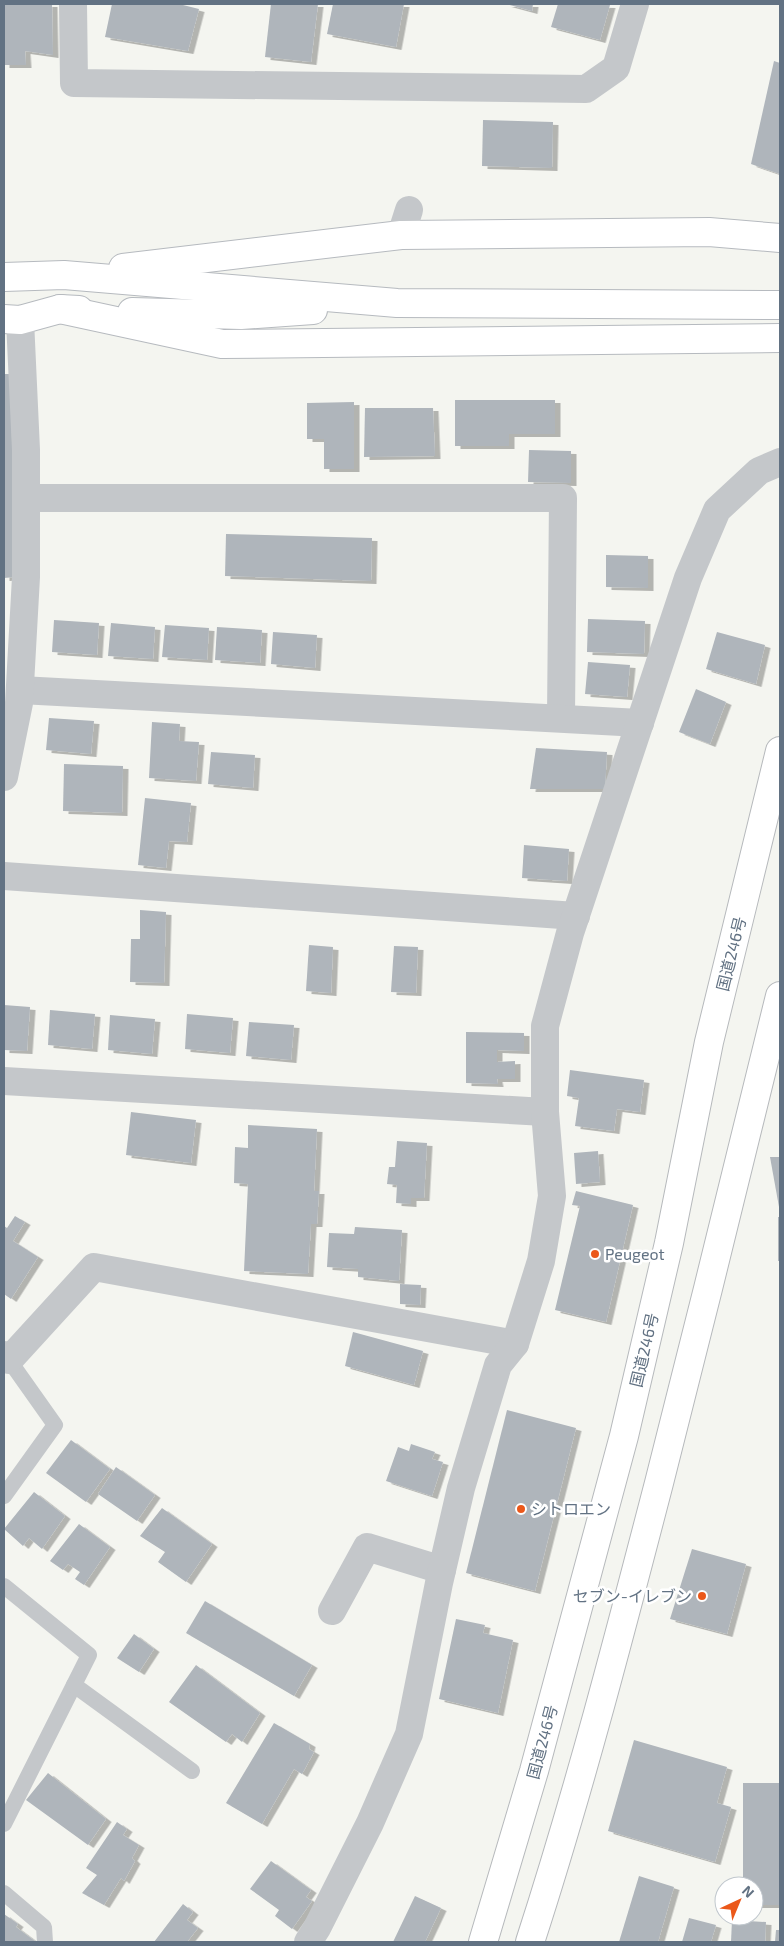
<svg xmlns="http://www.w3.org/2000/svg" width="784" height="1946" viewBox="0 0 784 1946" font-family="'Exo 2','Noto Sans JP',sans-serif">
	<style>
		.building { fill: #afb5bb; filter: url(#shadow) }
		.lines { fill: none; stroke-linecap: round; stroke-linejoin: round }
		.secondary-casing { stroke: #b6babf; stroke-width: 30 }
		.highway-casing { stroke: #b6b9bc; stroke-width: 30 }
		.lane { stroke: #c4c7ca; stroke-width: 16 }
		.street { stroke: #c4c7ca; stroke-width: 28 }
		.secondary { stroke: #fff; stroke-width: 28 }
		.highway { stroke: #fff; stroke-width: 28 }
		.poi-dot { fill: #eb581a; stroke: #fff; stroke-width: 2 }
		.labels { text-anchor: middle; stroke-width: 5; stroke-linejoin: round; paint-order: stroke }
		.street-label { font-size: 16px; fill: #627283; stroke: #fff }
		.poi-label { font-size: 16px; fill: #627283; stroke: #fff; text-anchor: start }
	</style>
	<defs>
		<filter id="shadow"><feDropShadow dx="5.5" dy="3" stdDeviation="0" flood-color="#0004"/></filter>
	</defs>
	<rect width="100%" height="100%" fill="#f4f5f0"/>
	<g class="building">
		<path d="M4,4H52L53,55L25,51L26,65H4Z"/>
		<path d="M112,4H179L199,9L188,51L105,37Z"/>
		<path d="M271,4H318L311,62L265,57Z"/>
		<path d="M333,4H404L396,47L327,34Z"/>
		<path d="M506,4H533L532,11Z"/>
		<path d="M558,4L610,5L600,40L551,27Z"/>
		<path d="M774,61L780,63V174L751,164Z"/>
		<path d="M483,120L553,122L552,168L482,166Z"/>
		<path d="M4,374H10L16,577L4,578Z"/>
		<path d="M455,400H555V434H509V446H455Z"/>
		<path d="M354,402V469H324V439H307V403Z"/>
		<path d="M365,408H433L435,456L364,457Z"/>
		<path d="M529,450L571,451V483L528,482Z"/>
		<path d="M226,534L372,538L371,581L225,576Z"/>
		<path d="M606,555L648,556V588L606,587Z"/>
		<path d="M588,619L645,621L644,654L587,652Z"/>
		<path d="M54,620L99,623L97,655L52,652Z"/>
		<path d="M111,623L155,627L153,659L108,656Z"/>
		<path d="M165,625L209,628L207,660L162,657Z"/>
		<path d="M217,627L262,630L260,663L215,660Z"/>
		<path d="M273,632L317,635L315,668L271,664Z"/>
		<path d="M717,632L765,645L756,684L706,669Z"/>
		<path d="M588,662L630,665L627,697L585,694Z"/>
		<path d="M696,689L726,702L710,744L679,732Z"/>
		<path d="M49,718L94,721L91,754L46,750Z"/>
		<path d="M152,722L180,724L179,741L199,742L196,781L149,778Z"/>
		<path d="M536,748L607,752L605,789H530Z"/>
		<path d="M211,752L255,755L253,788L208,784Z"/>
		<path d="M64,764L123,766L122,813L63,811Z"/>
		<path d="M145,798L191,803L187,842L169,841L166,868L138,865Z"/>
		<path d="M524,845L569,849L567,881L522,878Z"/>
		<path d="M140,910L166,912L164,983L130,982L131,939H140Z"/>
		<path d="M309,945L333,947L331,993L306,991Z"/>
		<path d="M394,946L418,947L416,993L391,992Z"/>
		<path d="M4,1005L30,1007L27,1051L4,1050Z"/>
		<path d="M50,1010L95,1014L92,1049L48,1045Z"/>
		<path d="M187,1014L233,1018L230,1053L185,1049Z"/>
		<path d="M110,1015L155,1019L152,1054L108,1050Z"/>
		<path d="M249,1022L294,1025L291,1060L246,1056Z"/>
		<path d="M466,1032L524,1033V1051L497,1050V1062L515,1061V1079H497L498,1084L466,1083Z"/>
		<path d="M570,1070L644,1080L640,1112L617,1109L614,1131L575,1126L579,1098L567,1096Z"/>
		<path d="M131,1112L196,1120L191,1163L126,1155Z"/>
		<path d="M248,1125L317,1129L314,1191H319L317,1224H311L308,1274L244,1271L248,1184L234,1183L235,1147L248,1148Z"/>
		<path d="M397,1141L427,1143L424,1198H411V1204L396,1203L397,1185L387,1184L389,1167H395Z"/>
		<path d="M598,1151L600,1182L576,1184L574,1153Z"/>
		<path d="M770,1157H780V1207H779Z"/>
		<path d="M576,1191L633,1205L606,1322L555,1310L580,1206L572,1205Z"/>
		<path d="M15,1216L25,1222L13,1241L38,1257L11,1299L4,1294V1226L7,1228Z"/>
		<rect x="778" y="1217" width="2" height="44"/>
		<path d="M355,1227L402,1230L399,1281L358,1277V1269L327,1267L329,1233L354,1234Z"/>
		<path d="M400,1284L421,1285L420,1305L400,1304Z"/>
		<path d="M353,1332L423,1351L414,1385L345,1366Z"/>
		<path d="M507,1410L576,1428L535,1591L466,1573Z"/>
		<path d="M71,1440L110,1469L86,1502L46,1473Z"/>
		<path d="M411,1444L435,1452L432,1459L443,1462L432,1496L386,1481L398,1447L409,1451Z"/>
		<path d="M116,1467L155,1495L137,1521L98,1494Z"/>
		<path d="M34,1492L65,1516L42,1549L29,1538L23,1546L4,1529Z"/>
		<path d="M162,1508L212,1544L186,1582L158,1562L165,1552L140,1536Z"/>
		<path d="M79,1524L110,1547L84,1585L75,1579L80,1572L68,1564L63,1570L50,1561Z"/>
		<path d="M692,1549L746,1564L727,1634L670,1619Z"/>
		<path d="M205,1601L312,1665L294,1696L186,1633Z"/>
		<path d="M456,1619L485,1625L483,1633L513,1640L498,1713L439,1699Z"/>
		<path d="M134,1634L154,1649L139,1672L117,1658Z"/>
		<path d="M196,1665L260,1713L242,1742L232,1734L226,1742L169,1702Z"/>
		<path d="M274,1723L310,1744L309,1749L314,1752L302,1774L294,1769L262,1824L226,1803Z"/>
		<path d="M634,1740L727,1767L717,1803L731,1807L715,1862L608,1831Z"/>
		<path d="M48,1773L106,1819L88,1845L26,1800Z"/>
		<path d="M743,1783H780V1905H754V1886H743Z"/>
		<path d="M117,1822L127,1829L123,1835L139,1845L132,1858L135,1861L124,1881L121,1878L104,1905L82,1893L97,1875L86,1868Z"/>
		<path d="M271,1861L311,1890L306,1897L312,1901L292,1929L275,1916L279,1910L250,1889Z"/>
		<path d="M639,1876L674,1887L658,1942H619Z"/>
		<path d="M415,1896L441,1908L425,1942H393Z"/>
		<path d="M183,1904L193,1912L187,1920L198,1928L187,1942H154Z"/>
		<path d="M4,1914L18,1924L16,1927L36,1942H4Z"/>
		<path d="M689,1918L716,1925L711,1942H682Z"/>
		<path d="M732,1920L766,1922L765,1942H731Z"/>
		<path d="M776,1930H780V1942H775Z"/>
	</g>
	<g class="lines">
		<defs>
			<g id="secondary">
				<path d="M123,268L401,235L709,232L780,238"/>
				<path d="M4,277L64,275L397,303L780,305"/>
				<path d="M60,309L222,344L780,338"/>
				<path d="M132,312L241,315L313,310"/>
				<path d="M4,319L20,320L60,309L79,310"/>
			</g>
			<g id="highway">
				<path d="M483,1942L534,1771L624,1436L669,1243L709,1042L780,751"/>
				<path d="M530,1942C579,1791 619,1637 659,1483C700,1321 741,1158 780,996"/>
			</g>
		</defs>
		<use href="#secondary" class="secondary-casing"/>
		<use href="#highway" class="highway-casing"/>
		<g class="lane">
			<path d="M4,1496L55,1425L9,1360"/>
			<path d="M4,1586L89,1655L4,1824"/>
			<path d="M74,1685L192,1771"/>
			<path d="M4,1893L44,1927L45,1942"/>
		</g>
		<g class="street">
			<path d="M73,4L74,83L586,89L616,68L635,4"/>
			<path d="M401,235L409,210"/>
			<path d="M26,498H563L561,717"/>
			<path d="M20,690L640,723"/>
			<path d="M4,777L19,703L26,577V450L20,320"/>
			<path d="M4,876L576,916"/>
			<path d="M4,1081L545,1112"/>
			<path d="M4,1355L9,1360L94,1267L515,1344"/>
			<path d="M332,1611L367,1547L442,1570"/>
			<path d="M308,1942L317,1928L370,1823L409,1734L439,1583L461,1488L498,1365L515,1344L541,1261L552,1196L545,1112V1026L570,933L688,578L717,510L759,471L780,462"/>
		</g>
		<use href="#secondary" class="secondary"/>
		<use href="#highway" class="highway"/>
	</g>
	<g class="poi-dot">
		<circle cx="595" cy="1254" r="5"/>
		<circle cx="521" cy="1509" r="5"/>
		<circle cx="702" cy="1596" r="5"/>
	</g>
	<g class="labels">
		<g class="street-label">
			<text transform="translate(731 954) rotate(-76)" y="6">国道246号</text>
			<text transform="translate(644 1350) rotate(-77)" y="6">国道246号</text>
			<text transform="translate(542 1742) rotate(-75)" y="6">国道246号</text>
		</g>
		<g class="poi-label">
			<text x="605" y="1260">Peugeot</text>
			<text x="531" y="1515">シトロエン</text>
			<text x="692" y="1602" text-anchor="end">セブン-イレブン</text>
		</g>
	</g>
	<rect width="784" height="1946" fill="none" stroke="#627283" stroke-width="10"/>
	<g transform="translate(739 1901) rotate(44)"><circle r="24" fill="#ffffff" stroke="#c0c7cd"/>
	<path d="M0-4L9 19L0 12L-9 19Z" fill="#eb581a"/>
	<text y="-8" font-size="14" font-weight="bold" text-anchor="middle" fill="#627283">N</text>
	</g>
</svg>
